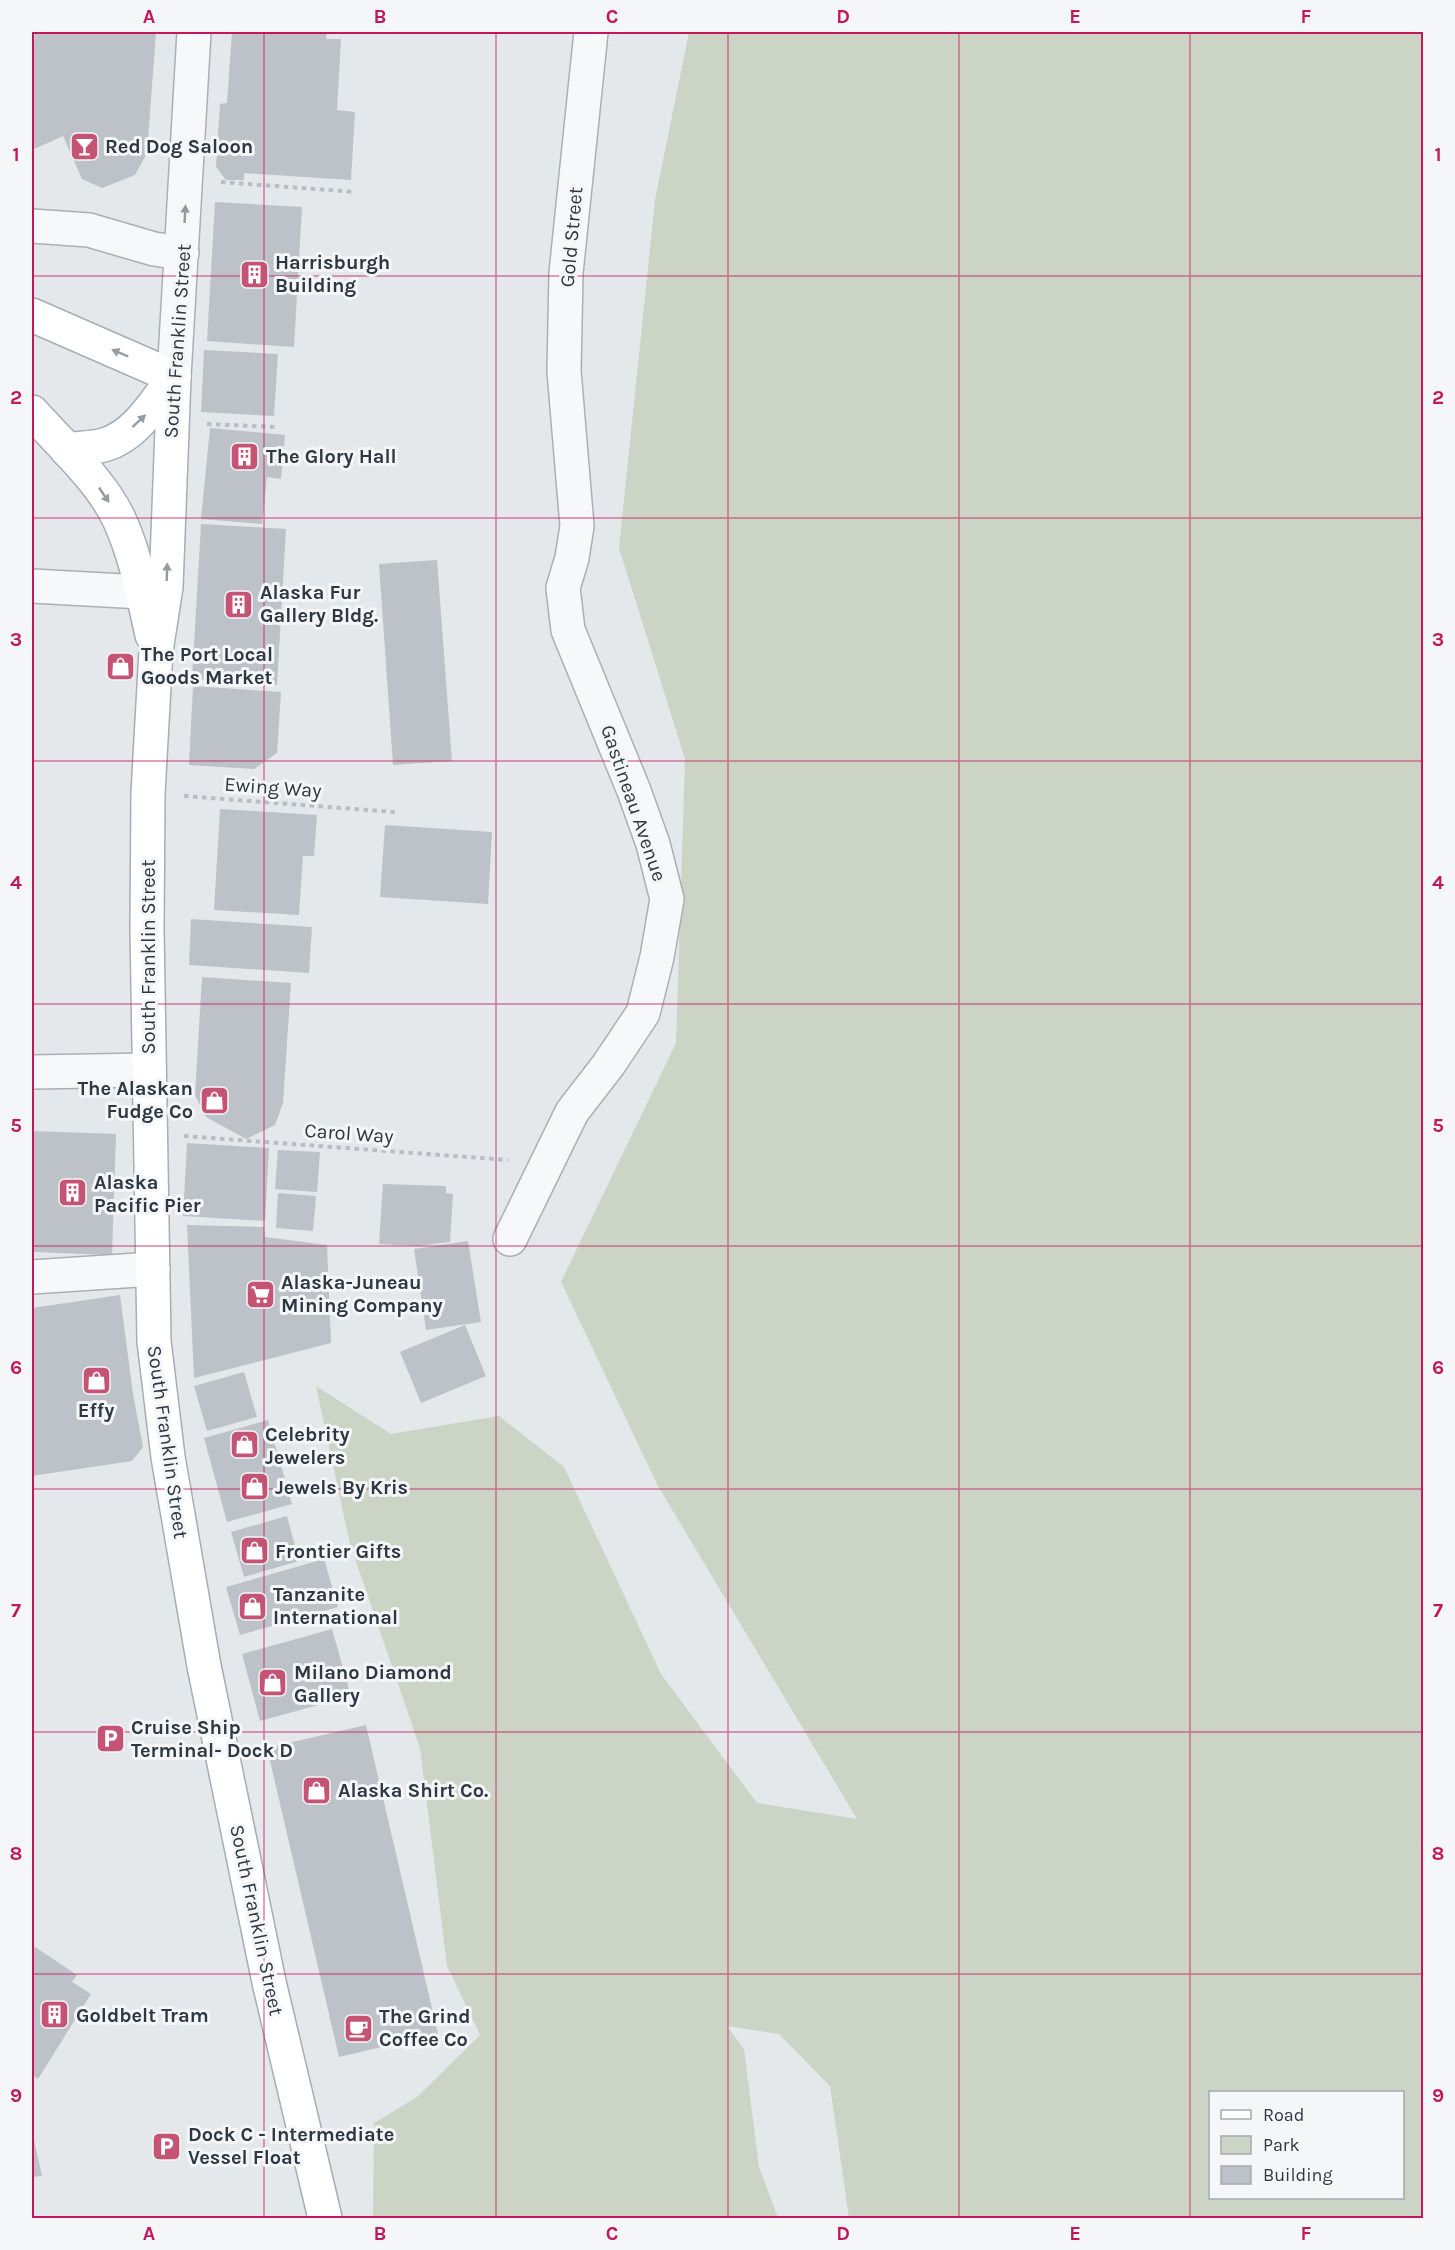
<svg xmlns="http://www.w3.org/2000/svg" width="1455" height="2250" viewBox="0 0 1455 2250" font-family="Karla,sans-serif">
	<style>
		.green { fill: #ccd4c6; fill-rule: evenodd }
		.building { fill: #bcc2c7 }
		.lines { fill: none; stroke-linecap: round; stroke-linejoin: round }
		.minor-casing { stroke: #a9b0b5; stroke-width: 36 }
		.major-casing { stroke: #a4aeb6; stroke-width: 36 }
		.path { stroke: #babec2; stroke-width: 4; stroke-dasharray: 4.5 4.5; stroke-linecap: butt }
		.minor { stroke: #f7f8f9; stroke-width: 33 }
		.major { stroke: #fff; stroke-width: 33 }
		.oneway { fill: #92989e }
		.oneway2 { fill: #969ca0 }
		.grid { fill: none; stroke: #c2185b; stroke-width: 1.5; stroke-opacity: 0.55 }
		.labels { text-anchor: middle; stroke-width: 6; stroke-linejoin: round; paint-order: stroke }
		.poi-label { font-size: 20px; font-weight: bold; fill: #2d3842; stroke: #f4f6f8; text-anchor: start }
		.street-label { font-size: 20px; fill: #2d3842; stroke: #f4f6f8 }
		.neatline { fill: none; stroke: #c2185b; stroke-width: 2 }
		.grid-label { font-size: 20px; text-anchor: middle; font-weight: bold; fill: #c2185b }
	</style>
	<rect width="100%" height="100%" fill="#e4e8eb"/>
	<path class="green" d="M689,32H1423V2218H849L830,2086L779,2034L727,2026L744,2049L759,2167L778,2218H373L374,2123L417,2097L480,2035L447,1966L420,1748L350,1544L316,1386L391,1434L499,1416L564,1467L661,1674L757,1803L857,1819L658,1486L561,1282L676,1043L685,759L619,548L655,200ZM1210,2092H1402V2198H1210Z"/>
	<g class="building">
		<path d="M35,32H156L147,153L135,175L102,188L82,179L63,136L32,150V54H33Z"/>
		<path d="M232,32H327L326,39H341L337,110L355,112L351,180L244,173V180H226L216,167L220,104L227,103Z"/>
		<path d="M215,202L302,207L294,347L207,341Z"/>
		<path d="M204,350L278,354L274,416L201,412Z"/>
		<path d="M210,428L285,435L281,479L267,477L262,524L201,519Z"/>
		<path d="M201,524L286,529L277,685L192,679Z"/>
		<path d="M437,560L452,761L393,765L379,564Z"/>
		<path d="M193,686L281,692L277,753L254,769L189,765Z"/>
		<path d="M220,809L317,815L314,856H303L299,915L214,910Z"/>
		<path d="M385,825L492,832L488,904L380,897Z"/>
		<path d="M191,919L312,927L309,973L189,965Z"/>
		<path d="M202,977L291,983L283,1103L275,1125L246,1139L206,1117L195,1095Z"/>
		<path d="M32,1131L116,1134L112,1255L32,1252Z"/>
		<path d="M187,1143L269,1148L265,1221L183,1216Z"/>
		<path d="M278,1150L320,1152L317,1192L275,1189Z"/>
		<path d="M383,1184L446,1186V1193L453,1194L450,1242L417,1246L379,1244Z"/>
		<path d="M278,1193L316,1196L313,1231L276,1228Z"/>
		<path d="M187,1225L264,1227L265,1237L327,1245L331,1343L194,1378Z"/>
		<path d="M468,1241L481,1322L426,1330L414,1249Z"/>
		<path d="M120,1295L133,1394L143,1447L132,1461L32,1476V1308Z"/>
		<path d="M465,1325L486,1376L421,1403L400,1352Z"/>
		<path d="M244,1372L257,1417L207,1431L194,1386Z"/>
		<path d="M268,1420L292,1504L227,1522L204,1438Z"/>
		<path d="M287,1516L299,1561L244,1577L231,1532Z"/>
		<path d="M324,1559L338,1607L240,1635L226,1587Z"/>
		<path d="M332,1629L351,1696L260,1721L242,1654Z"/>
		<path d="M366,1725L438,2034L339,2057L267,1748Z"/>
		<path d="M32,1945L77,1975L72,1982L91,1994L38,2079L32,2075Z"/>
		<path d="M32,2131L42,2176L32,2177Z"/>
	</g>
	<g class="lines">
		<defs>
			<g id="minor">
				<path d="M32,226L89,230L154,249L182,253"/>
				<path d="M174,377L194,32"/>
				<path d="M32,586L142,592"/>
				<path d="M32,1072L149,1070"/>
				<path d="M510,1239L572,1112L609,1064L643,1013L657,957L667,899L653,844L634,791L568,630L563,588L572,558L577,526L564,371L566,273L591,32"/>
				<path d="M32,1277L153,1269"/>
			</g>
			<g id="major">
				<path d="M32,315L174,377"/>
				<path d="M174,377L166,587L156,651L148,793L147,929L154,1341L168,1457L204,1666L269,1982L325,2218"/>
				<path d="M32,412C59,442 102,482 119,519C136,556 143,595 152,635"/>
				<path d="M67,450C79,448 93,448 104,445C136,436 156,401 174,377"/>
			</g>
		</defs>
		<use href="#minor" class="minor-casing"/>
		<use href="#major" class="major-casing"/>
		<g class="path">
			<path d="M221,182L355,192"/>
			<path d="M207,424L276,427"/>
			<path d="M184,796L395,812"/>
			<path d="M184,1136L508,1160"/>
		</g>
		<use href="#minor" class="minor"/>
		<use href="#major" class="major"/>
	</g>
	<defs><path id="oneway-solid" d="M-6-.8H1V-3.2L6.5 0L1 3.2V.8H-6Z" transform="scale(1.5)"/></defs>
	<use class="oneway" href="#oneway-solid" transform="translate(185 214) rotate(-87)"/>
	<g class="oneway2">
		<use href="#oneway-solid" transform="translate(120 353) rotate(-157)"/>
		<use href="#oneway-solid" transform="translate(139 421) rotate(-43)"/>
		<use href="#oneway-solid" transform="translate(104 495) rotate(56)"/>
		<use href="#oneway-solid" transform="translate(167 572) rotate(-88)"/>
	</g>
	<path class="grid" d="M264,32V2218M496,32V2218M728,32V2218M959,32V2218M1190,32V2218M32,276H1424M32,518H1424M32,761H1424M32,1004H1424M32,1246H1424M32,1489H1424M32,1732H1424M32,1974H1424"/>
	<defs>
		<symbol id="bar-square" viewBox="-11 -11 22 22"><rect x="-9" y="-9" width="18" height="18" rx="4" fill="#c55474" stroke="#f4f6f8"/><path d="M-6-5H6L.8 .8V4.5H3.5V6h-7V4.5H-.8V.8Z" fill="#fff"/></symbol>
		<symbol id="building-square" viewBox="-11 -11 22 22"><rect x="-9" y="-9" width="18" height="18" rx="4" fill="#c55474" stroke="#f4f6f8"/><path d="M-4-6H4V6H1V3H-1V6H-4ZM-2.5-4.3h1.7v1.8h-1.7ZM.8-4.3h1.7v1.8H.8ZM-2.5-1h1.7V.8h-1.7ZM.8-1h1.7V.8H.8Z" fill="#fff"/></symbol>
		<symbol id="shop-square" viewBox="-11 -11 22 22"><rect x="-9" y="-9" width="18" height="18" rx="4" fill="#c55474" stroke="#f4f6f8"/><path d="M-5-2.5h2.3a2.7 3.5 0 0 1 5.4 0H5L5.5 6h-11ZM-1.5-2.5h3a1.5 2.3 0 0 0-3 0Z" fill="#fff"/></symbol>
		<symbol id="supermarket-square" viewBox="-11 -11 22 22"><rect x="-9" y="-9" width="18" height="18" rx="4" fill="#c55474" stroke="#f4f6f8"/><path d="M-6-5.5h2.5l.6 2H6L4.5 2H-2.5L-4.4-4H-6ZM-1.5 3.2a1.3 1.3 0 1 0 .1 0ZM3 3.2a1.3 1.3 0 1 0 .1 0Z" fill="#fff"/></symbol>
		<symbol id="parking-square" viewBox="-11 -11 22 22"><rect x="-9" y="-9" width="18" height="18" rx="4" fill="#c55474" stroke="#f4f6f8"/><path d="M-3.5-5.5H1a3.5 3.5 0 0 1 0 7H-1V5.5H-3.5ZM-1-3.4V-.6H.8a1.4 1.4 0 0 0 0-2.8Z" fill="#fff"/></symbol>
		<symbol id="cafe-square" viewBox="-11 -11 22 22"><rect x="-9" y="-9" width="18" height="18" rx="4" fill="#c55474" stroke="#f4f6f8"/><path d="M-5.5-4.5H6V0H3Q3 3.5 0 3.5H-2.5Q-5.5 3.5-5.5 0ZM3-3.2v2h1.7v-2ZM-6 4.5H4V6H-6Z" fill="#fff"/></symbol>
	</defs>
	<g fill-rule="evenodd">
		<use href="#bar-square" x="68" y="130" width="33" height="33"/>
		<use href="#building-square" x="238" y="258" width="33" height="33"/>
		<use href="#building-square" x="228" y="440" width="33" height="33"/>
		<use href="#building-square" x="222" y="588" width="33" height="33"/>
		<use href="#shop-square" x="104" y="650" width="33" height="33"/>
		<use href="#shop-square" x="198" y="1084" width="33" height="33"/>
		<use href="#building-square" x="56" y="1176" width="33" height="33"/>
		<use href="#supermarket-square" x="244" y="1278" width="33" height="33"/>
		<use href="#shop-square" x="80" y="1364" width="33" height="33"/>
		<use href="#shop-square" x="228" y="1428" width="33" height="33"/>
		<use href="#shop-square" x="238" y="1470" width="33" height="33"/>
		<use href="#shop-square" x="238" y="1534" width="33" height="33"/>
		<use href="#shop-square" x="236" y="1590" width="33" height="33"/>
		<use href="#shop-square" x="256" y="1666" width="33" height="33"/>
		<use href="#parking-square" x="94" y="1722" width="33" height="33"/>
		<use href="#shop-square" x="300" y="1774" width="33" height="33"/>
		<use href="#building-square" x="38" y="1998" width="33" height="33"/>
		<use href="#cafe-square" x="342" y="2012" width="33" height="33"/>
		<use href="#parking-square" x="150" y="2130" width="33" height="33"/>
	</g>
	<g class="labels">
		<g class="poi-label">
			<text x="105" y="153">Red Dog Saloon</text>
			<text x="275" y="269">Harrisburgh<tspan x="275" dy="23">Building</tspan></text>
			<text x="266" y="463">The Glory Hall</text>
			<text x="260" y="599">Alaska Fur<tspan x="260" dy="23">Gallery Bldg.</tspan></text>
			<text x="141" y="661">The Port Local<tspan x="141" dy="23">Goods Market</tspan></text>
			<text x="193" y="1095" text-anchor="end">The Alaskan<tspan x="193" dy="23">Fudge Co</tspan></text>
			<text x="94" y="1189">Alaska<tspan x="94" dy="23">Pacific Pier</tspan></text>
			<text x="281" y="1289">Alaska-Juneau<tspan x="281" dy="23">Mining Company</tspan></text>
			<text x="96" y="1417" text-anchor="middle">Effy</text>
			<text x="265" y="1441">Celebrity<tspan x="265" dy="23">Jewelers</tspan></text>
			<text x="275" y="1494">Jewels By Kris</text>
			<text x="275" y="1558">Frontier Gifts</text>
			<text x="273" y="1601">Tanzanite<tspan x="273" dy="23">International</tspan></text>
			<text x="294" y="1679">Milano Diamond<tspan x="294" dy="23">Gallery</tspan></text>
			<text x="131" y="1734">Cruise Ship<tspan x="131" dy="23">Terminal- Dock D</tspan></text>
			<text x="338" y="1797">Alaska Shirt Co.</text>
			<text x="76" y="2022">Goldbelt Tram</text>
			<text x="379" y="2023">The Grind<tspan x="379" dy="23">Coffee Co</tspan></text>
			<text x="188" y="2141">Dock C - Intermediate<tspan x="188" dy="23">Vessel Float</tspan></text>
		</g>
		<g class="street-label">
			<text transform="translate(571 237) rotate(-85)" y="7">Gold Street</text>
			<text transform="translate(177 341) rotate(-86)" y="7">South Franklin Street</text>
			<text transform="translate(273 787) rotate(4)" y="7">Ewing Way</text>
			<text transform="translate(634 803) rotate(71)" y="7">Gastineau Avenue</text>
			<text transform="translate(148 957) rotate(-90)" y="7">South Franklin Street</text>
			<text transform="translate(349 1133) rotate(4)" y="7">Carol Way</text>
			<text transform="translate(168 1442) rotate(82)" y="7">South Franklin Street</text>
			<text transform="translate(257 1920) rotate(78)" y="7">South Franklin Street</text>
		</g>
	</g>
	<rect width="1455" height="2250" fill="none" stroke="#f4f6f8" stroke-width="66"/>
	<rect x="1209" y="2091" width="195" height="108" fill="#f4f6f8" stroke="#a4aaaf" stroke-width="1.5"/>
	<rect x="1221" y="2110" width="30" height="9" fill="#ffffff" stroke="#a4aaaf" stroke-width="1.5"/>
	<text x="1263" y="2121" font-size="18" fill="#2d3842">Road</text>
	<rect x="1221" y="2136" width="30" height="18" fill="#ccd4c6" stroke="#a4aaaf" stroke-width="1.5"/>
	<text x="1263" y="2151" font-size="18" fill="#2d3842">Park</text>
	<rect x="1221" y="2166" width="30" height="18" fill="#bcc2c7" stroke="#a4aaaf" stroke-width="1.5"/>
	<text x="1263" y="2181" font-size="18" fill="#2d3842">Building</text>
	<rect x="33" y="33" width="1389" height="2184" class="neatline"/>
	<g class="grid-label">
		<text x="149" y="23">A</text>
		<text x="380" y="23">B</text>
		<text x="612" y="23">C</text>
		<text x="843" y="23">D</text>
		<text x="1075" y="23">E</text>
		<text x="1306" y="23">F</text>
		<text x="16" y="161">1</text>
		<text x="1438" y="161">1</text>
		<text x="16" y="404">2</text>
		<text x="1438" y="404">2</text>
		<text x="16" y="646">3</text>
		<text x="1438" y="646">3</text>
		<text x="16" y="889">4</text>
		<text x="1438" y="889">4</text>
		<text x="16" y="1132">5</text>
		<text x="1438" y="1132">5</text>
		<text x="16" y="1374">6</text>
		<text x="1438" y="1374">6</text>
		<text x="16" y="1617">7</text>
		<text x="1438" y="1617">7</text>
		<text x="16" y="1860">8</text>
		<text x="1438" y="1860">8</text>
		<text x="16" y="2102">9</text>
		<text x="1438" y="2102">9</text>
		<text x="149" y="2240">A</text>
		<text x="380" y="2240">B</text>
		<text x="612" y="2240">C</text>
		<text x="843" y="2240">D</text>
		<text x="1075" y="2240">E</text>
		<text x="1306" y="2240">F</text>
	</g>
</svg>
